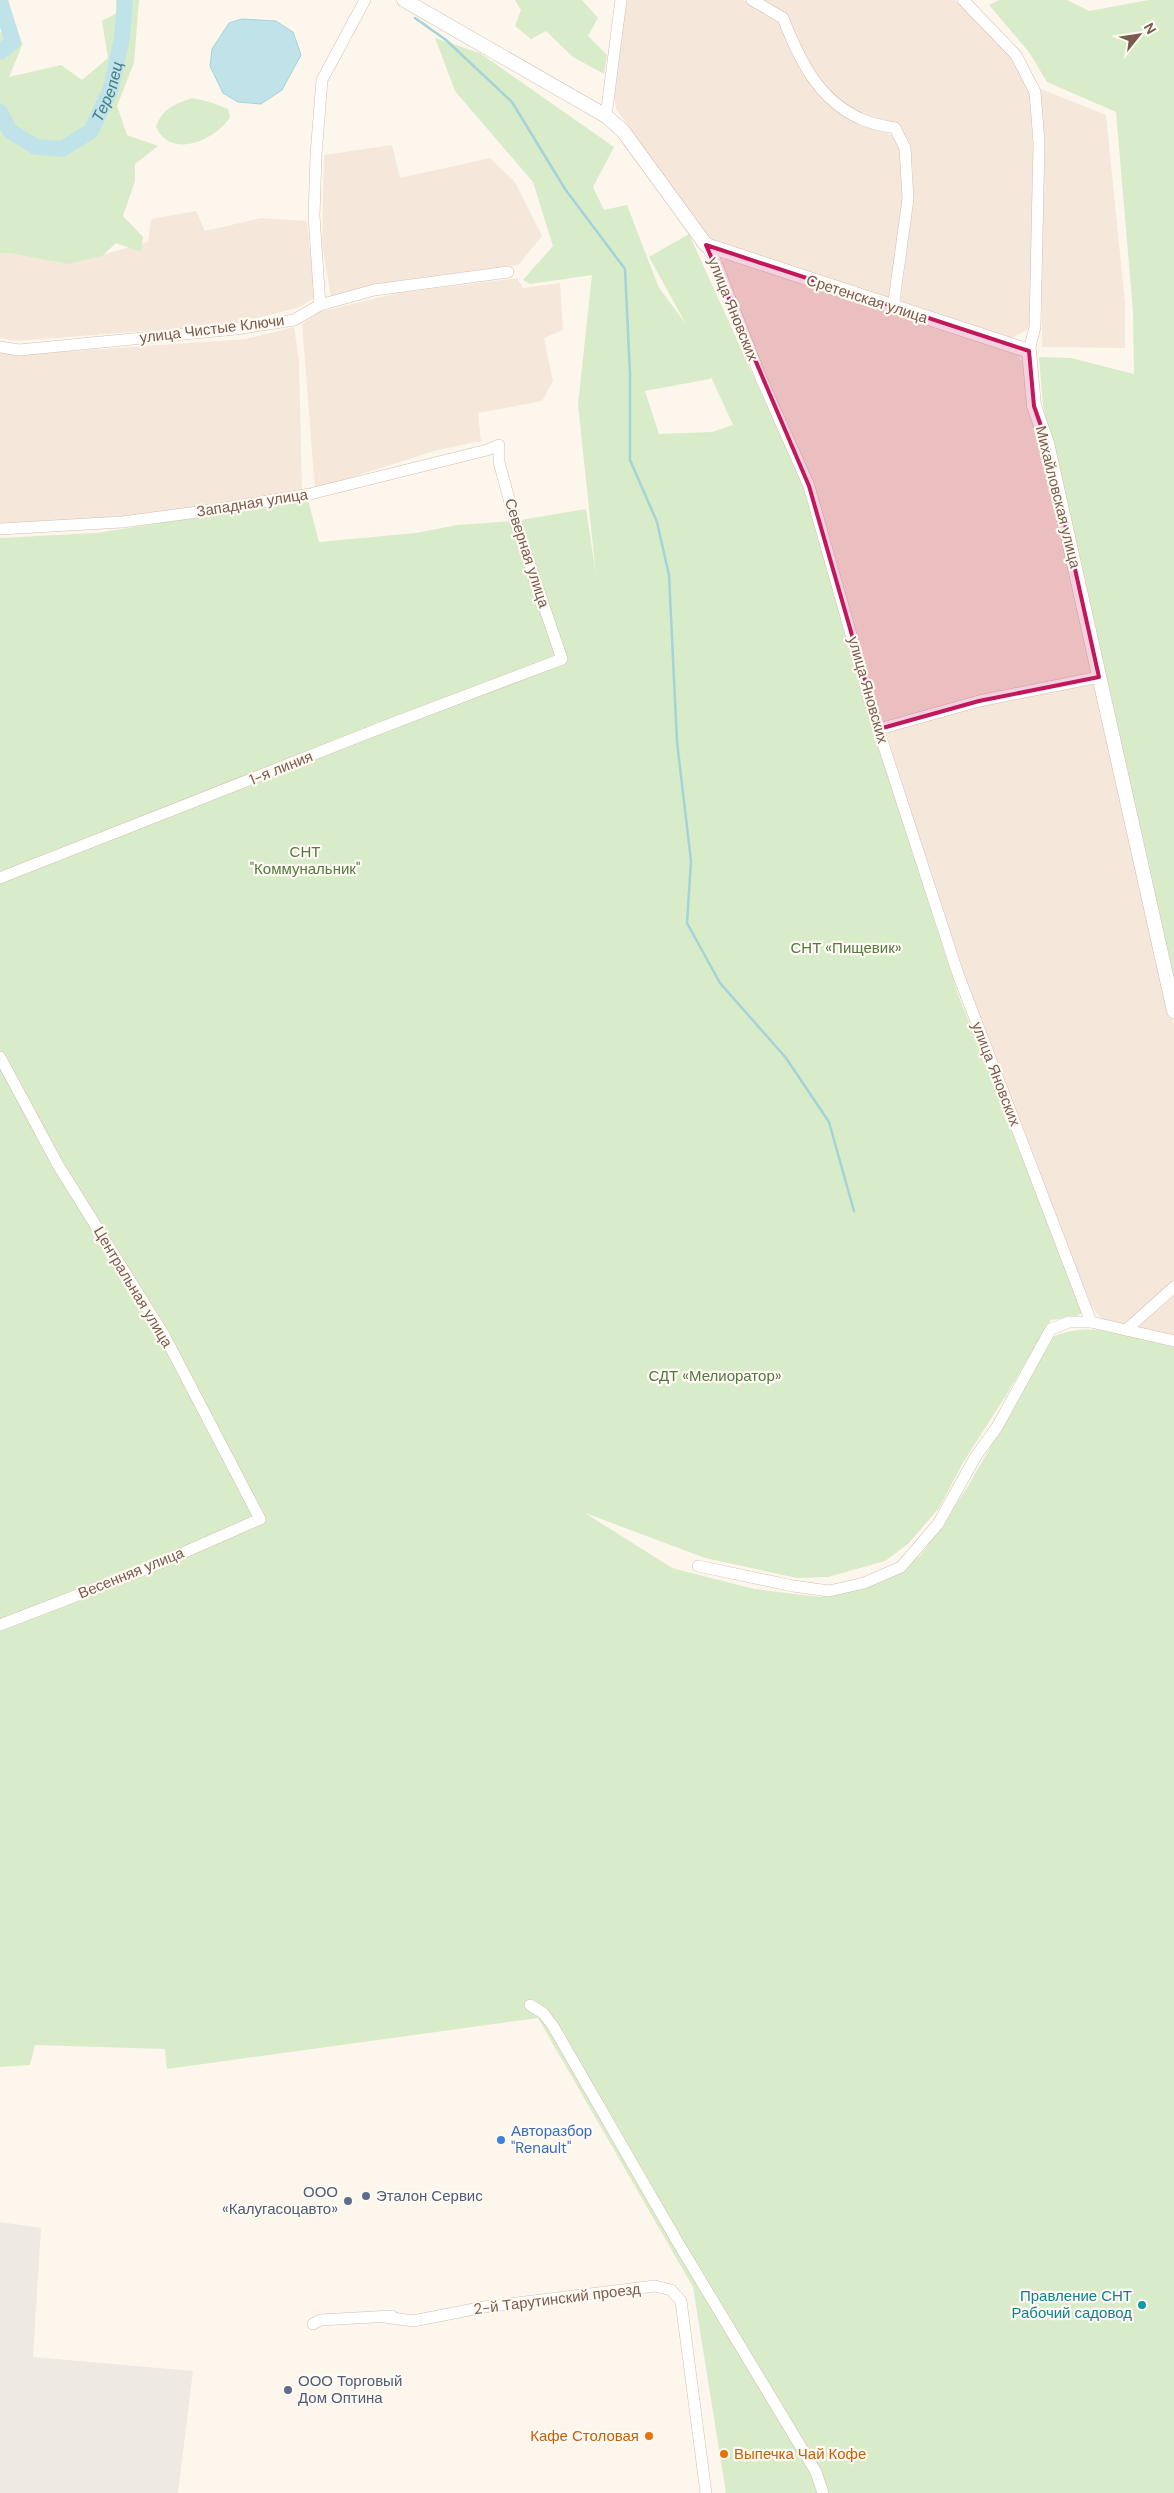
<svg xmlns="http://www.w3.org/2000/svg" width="1174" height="2493" viewBox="0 0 1174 2493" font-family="'DM Sans',sans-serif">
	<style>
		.residential { fill: #f5e8da }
		.industrial { fill: #efe9e4 }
		.green { fill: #d8ecc9; fill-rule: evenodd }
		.water { fill: #bfe3e8; stroke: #a5d3da }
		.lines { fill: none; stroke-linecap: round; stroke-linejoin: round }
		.stream { stroke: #a5d3da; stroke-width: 2.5 }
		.river { stroke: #bfe3e8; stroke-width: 16 }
		.minor-casing { stroke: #d1beb0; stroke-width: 12 }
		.tertiary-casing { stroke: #d1beb0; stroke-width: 15 }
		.minor { stroke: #fff; stroke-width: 11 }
		.tertiary { stroke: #fff; stroke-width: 14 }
		.marked { fill: #c2185b; fill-opacity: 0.2; stroke: #c2185b; stroke-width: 4; stroke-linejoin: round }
		.shop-dot { fill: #3f7fe0; stroke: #fffaf3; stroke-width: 2 }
		.service-dot { fill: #5c6f8a; stroke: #fffaf3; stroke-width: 2 }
		.culture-dot { fill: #0f9aa8; stroke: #fffaf3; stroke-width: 2 }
		.food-dot { fill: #e8710a; stroke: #fffaf3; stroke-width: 2 }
		.labels { text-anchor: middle; stroke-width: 4.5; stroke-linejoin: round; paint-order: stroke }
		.street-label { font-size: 15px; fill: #7a5c4d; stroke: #fffaf3 }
		.park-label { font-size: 15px; fill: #537a41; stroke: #fffaf3 }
		.shop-label { font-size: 15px; fill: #366cbe; stroke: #fffaf3; text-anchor: start }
		.service-label { font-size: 15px; fill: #4e5e75; stroke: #fffaf3; text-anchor: start }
		.culture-label { font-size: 15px; fill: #0d838f; stroke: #fffaf3; text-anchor: end }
		.food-label { font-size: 15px; fill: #c56008; stroke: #fffaf3; text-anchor: end }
		.water-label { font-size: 16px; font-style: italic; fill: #437c86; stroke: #fffaf3 }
	</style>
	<rect width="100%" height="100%" fill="#fdf6ec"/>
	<g class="residential">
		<path d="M626,0H743L779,20L821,96L835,110L862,126L896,136L901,147L905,194L892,294L888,301L709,240L616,109L613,90Z"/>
		<path d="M759,0H955L1009,55L1030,91L1033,149L1031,322L1027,330L1009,339L900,306L913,203V169L906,141L835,97L803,58L790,21Z"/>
		<path d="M1041,89L1106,115L1125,303V348L1042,347Z"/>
		<path d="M392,145L400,178L490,158L515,182L542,236L518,265L408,279L331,297L322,244L324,155Z"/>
		<path d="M196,211L205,231L261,218L307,221L315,298L297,308L233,324L18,341L0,338V247L94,257L148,242L151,219Z"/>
		<path d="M728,257L1016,354L1025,366L1047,455L1121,795L1174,1025V1338L1110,1324L1098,1315L1090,1303L959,965L886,732L813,482L763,370L721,262Z"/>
		<path d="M517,278L523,288L560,283L563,330L544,338L553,381L542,401L478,413L481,441L434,451L315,489L302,324L319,312L398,293Z"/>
		<path d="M294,327L299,361L302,492L124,517L0,523V352L14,355L246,339Z"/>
	</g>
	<path class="industrial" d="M0,2222L41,2228L33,2357L193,2371L178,2493H0Z"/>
	<g class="green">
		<path d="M116,0H139L134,63L117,106L127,135L158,146L135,164V181L123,216L143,237L141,252L116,243L102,256L68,264L10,253H0V32L23,43L9,77L61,65L82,80L108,58L102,21L117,13Z"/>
		<path d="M515,0H582L598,18L588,36L607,55L604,74L573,57L546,31L531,39L515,26L521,10Z"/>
		<path d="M999,0H1067L1089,11L1149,0H1174V978L1043,406L1039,357L1071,358L1134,374L1133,312L1116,112L1047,82L1029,52L989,5Z"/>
		<path d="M435,38L480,53L614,147L593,187L604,210L627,205L659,288L686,324L649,257L689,234L808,496L864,701L959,997L1085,1311L1077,1316L1051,1320L1005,1397L964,1461L939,1508L908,1544L885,1561L828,1577L797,1578L705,1558L585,1513L672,1568L754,1589L820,1597L881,1581L921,1555L967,1488L1053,1337C1091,1319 1135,1338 1174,1347V2493H726L693,2287L538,2018L167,2069L165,2049L35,2045L30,2065L0,2067V538L96,533L308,500L319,542L416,533L457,525L515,521L586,509L596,575L578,404L592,275L530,284L523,280L553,246L533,182L455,91ZM711,377L733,425L712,432L659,434L645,391L710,379Z"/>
		<path d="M192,98L210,102L228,109L230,117C216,140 171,160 156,127C163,108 173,105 192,98Z"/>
	</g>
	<path class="water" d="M242,19L276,21L293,32L301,55L282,90L261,104L238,102L223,93L210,66L212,49L229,23Z"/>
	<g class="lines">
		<path class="stream" d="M415,18L446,40L512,102L565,189L625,269L630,374V460L657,522L669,575L677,742L691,861L687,923L720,983L786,1058L829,1122L854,1211"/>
		<g class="river">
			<path d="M0,1L13,42L0,52"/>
			<path id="s1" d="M0,112L10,131L36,147L62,149L91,131L111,88L122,38L125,0"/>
		</g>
		<defs>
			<g id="minor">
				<path d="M752,0L783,18C799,59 818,100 861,119C871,124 884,126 895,128L905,148L908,199L893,308"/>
				<path d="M963,0L1016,55L1035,92L1039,142L1035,327L1029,351"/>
				<path d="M606,116L621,0"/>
				<path d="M706,245L715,260L761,378L809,486L875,719L958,974L1091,1322L1174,1341"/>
				<path d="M320,305L314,216L316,155L322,80L365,0"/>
				<path d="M0,347L19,350L236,329L294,320L320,305L374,290L508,272"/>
				<path d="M0,529L122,522L213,510L310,494L487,450L499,445V462L515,521L562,659L388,725L0,878"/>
				<path d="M879,729L979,701L1099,677"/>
				<path d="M0,1057L58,1165L164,1335L260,1519L153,1566L0,1625"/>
				<path d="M1126,1330L1174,1287"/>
				<path d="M698,1566L793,1586L829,1591L864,1583L901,1567L938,1524L976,1456L997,1427L1051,1329L1069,1322H1091"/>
				<path d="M530,2005L543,2013L553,2026L677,2241L816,2472L823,2493"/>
				<path d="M385,2317L413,2321L484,2307L655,2286L671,2290L681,2301L706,2493"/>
				<path d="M313,2324L320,2320L392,2316"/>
			</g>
			<path id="tertiary" d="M404,0L606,116L623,131L706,245L1029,351L1034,406L1047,443L1174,1011"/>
		</defs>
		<use href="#minor" class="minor-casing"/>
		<use href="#tertiary" class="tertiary-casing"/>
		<use href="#minor" class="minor"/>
		<use href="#tertiary" class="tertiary"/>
	</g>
	<path class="marked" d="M706,245L1029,351L1034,406L1047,443L1099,677L979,701L879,729L809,486Z"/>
	<circle class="shop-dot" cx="501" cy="2140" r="5"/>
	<g class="service-dot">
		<circle cx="366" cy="2196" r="5"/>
		<circle cx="348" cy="2201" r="5"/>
		<circle cx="288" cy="2390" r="5"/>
	</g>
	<circle class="culture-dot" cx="1142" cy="2305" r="5"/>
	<g class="food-dot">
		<circle cx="649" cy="2436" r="5"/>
		<circle cx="724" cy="2454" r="5"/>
	</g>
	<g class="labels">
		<g class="street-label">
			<text transform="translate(867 299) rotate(18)" y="5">Сретенская улица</text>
			<text transform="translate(733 309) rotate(68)" y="5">улица Яновских</text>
			<text transform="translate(212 329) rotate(-7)" y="5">улица Чистые Ключи</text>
			<text transform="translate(1058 497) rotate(76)" y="5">Михайловская улица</text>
			<text transform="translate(252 503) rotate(-9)" y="5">Западная улица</text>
			<text transform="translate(527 553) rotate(72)" y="5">Северная улица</text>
			<text transform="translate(868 690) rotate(74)" y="5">улица Яновских</text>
			<text transform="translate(281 768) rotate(-22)" y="5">1-я линия</text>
			<text transform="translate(996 1074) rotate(69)" y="5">улица Яновских</text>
			<text transform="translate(133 1287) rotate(59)" y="5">Центральная улица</text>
			<text transform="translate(131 1573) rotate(-22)" y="5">Весенняя улица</text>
			<text transform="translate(557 2299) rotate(-7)" y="5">2-й Тарутинский проезд</text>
		</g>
		<g class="park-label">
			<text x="305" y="857">СНТ<tspan x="305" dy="17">"Коммунальник"</tspan></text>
			<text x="846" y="953">СНТ «Пищевик»</text>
			<text x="715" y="1381">СДТ «Мелиоратор»</text>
		</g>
		<g class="shop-label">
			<text x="511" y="2136">Авторазбор<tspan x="511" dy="17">"Renault"</tspan></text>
		</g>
		<g class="service-label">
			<text x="338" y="2197" text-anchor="end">ООО<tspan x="338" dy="17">«Калугасоцавто»</tspan></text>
			<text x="376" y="2201">Эталон Сервис</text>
			<text x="298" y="2386">ООО Торговый<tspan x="298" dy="17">Дом Оптина</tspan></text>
		</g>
		<g class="culture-label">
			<text x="1132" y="2301">Правление СНТ<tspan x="1132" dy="17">Рабочий садовод</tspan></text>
		</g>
		<g class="food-label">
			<text x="639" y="2441">Кафе Столовая</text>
			<text x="734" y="2459" text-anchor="start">Выпечка Чай Кофе</text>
		</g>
		<g class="water-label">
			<text dy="6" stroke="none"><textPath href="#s1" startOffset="155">Терепец</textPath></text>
		</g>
	</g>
	<g transform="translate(1139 35) rotate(60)" stroke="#fffaf3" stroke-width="4" paint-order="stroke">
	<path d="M0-4L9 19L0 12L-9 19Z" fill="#7a5c4d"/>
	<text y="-8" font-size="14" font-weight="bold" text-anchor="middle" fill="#7a5c4d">N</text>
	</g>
</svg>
